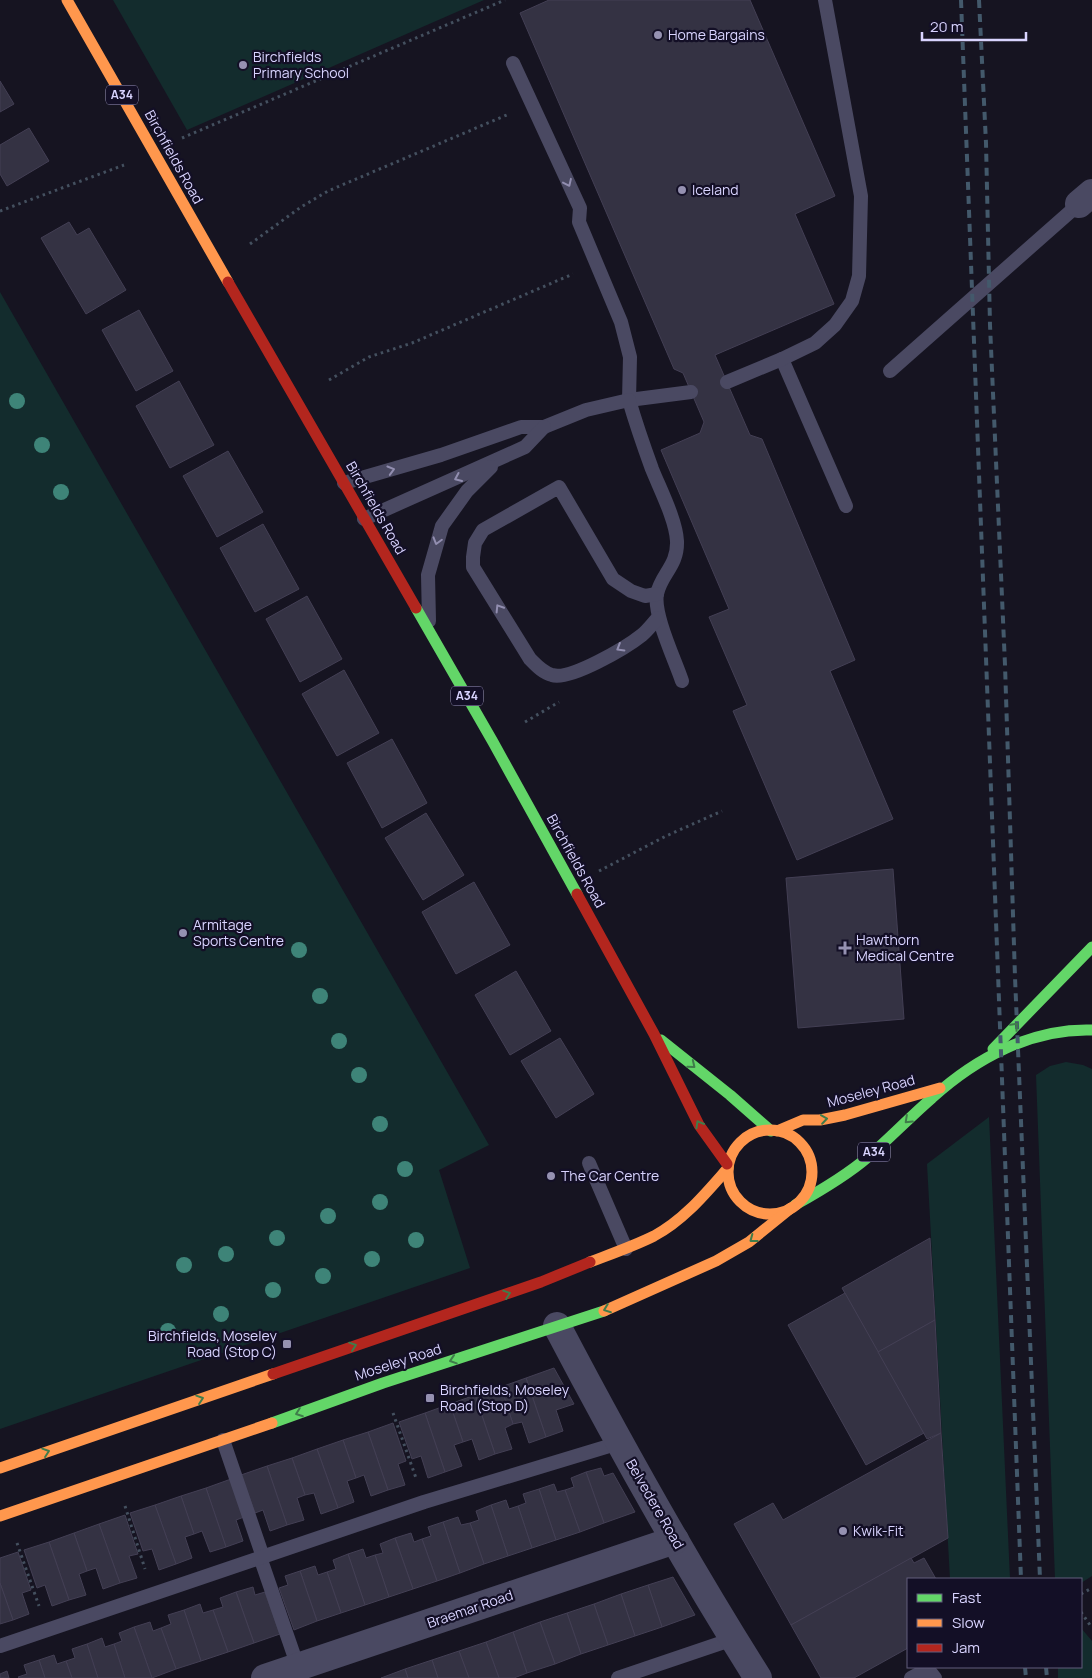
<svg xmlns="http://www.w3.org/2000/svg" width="1092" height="1678" viewBox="0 0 1092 1678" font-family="Manrope,sans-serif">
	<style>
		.green { fill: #132c2d }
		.building { fill: #343243; stroke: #433f54 }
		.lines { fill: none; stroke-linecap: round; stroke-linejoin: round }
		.path { stroke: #44505f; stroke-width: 3; stroke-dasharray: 2.5 4; stroke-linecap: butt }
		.lane { stroke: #4a4962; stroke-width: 14 }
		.street { stroke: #4a4962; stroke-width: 28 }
		.fast { stroke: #63d668; stroke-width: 11 }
		.slow { stroke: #ff974d; stroke-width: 11 }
		.jam { stroke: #b3261e; stroke-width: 11 }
		.rail { stroke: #43596b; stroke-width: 4; stroke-dasharray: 8 6; stroke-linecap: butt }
		.tree { fill: #3e8478 }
		.oneway { stroke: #928eb0 }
		.oneway2 { stroke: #3f7c4a }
		.poi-dot { fill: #9591b1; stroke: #130f26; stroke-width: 2 }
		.labels { text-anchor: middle; stroke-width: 4.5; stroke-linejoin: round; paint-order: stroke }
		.shield { fill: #130f26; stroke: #9e99be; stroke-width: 1 }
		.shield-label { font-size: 12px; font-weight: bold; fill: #d9d4ff }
		.poi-label { font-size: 14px; fill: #d9d4ff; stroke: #130f26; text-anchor: start }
		.street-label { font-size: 14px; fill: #d9d4ff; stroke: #130f26 }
	</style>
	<rect width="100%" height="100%" fill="#161421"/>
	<g class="green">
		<path d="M113,0H484L187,130Z"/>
		<path d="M0,292L489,1145L439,1170L470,1268L0,1429Z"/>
		<path d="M1066,1062L1083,1065L1092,1069V1576L1081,1583V1579H1055L1036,1075L1050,1066Z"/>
		<path d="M989,1117L1010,1579H950L927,1164Z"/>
		<path d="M1081,1628L1092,1641V1678H1058V1667H1081Z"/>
	</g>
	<g class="building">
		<path d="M549,0H750L835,196L795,214L834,304L715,355L750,435L762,439L855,660L830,671L893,819L797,860L733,711L747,705L709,617L729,609L661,450L700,433L704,422L683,373L674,369L520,13Z"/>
		<path d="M0,81L14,104L0,112Z"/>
		<path d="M29,128L49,161L7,186L0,174V145Z"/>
		<path d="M69,222L77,235L89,228L126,290L86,314L41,238Z"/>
		<path d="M139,310L173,371L136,391L102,330Z"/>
		<path d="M179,381L214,445L170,468L136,406Z"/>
		<path d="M228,451L263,512L217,537L183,476Z"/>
		<path d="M263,524L299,589L255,612L220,548Z"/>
		<path d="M307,596L342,659L300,682L266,619Z"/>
		<path d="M344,670L379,733L337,756L302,694Z"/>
		<path d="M392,739L427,803L382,828L347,763Z"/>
		<path d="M426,813L464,875L423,900L385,838Z"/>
		<path d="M893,869L904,1019L798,1028L786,878Z"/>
		<path d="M474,882L510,945L456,974L422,912Z"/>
		<path d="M516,971L551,1031L510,1055L475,995Z"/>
		<path d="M560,1038L594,1094L556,1118L521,1061Z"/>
		<path d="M930,1238L935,1320L878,1352L842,1288Z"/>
		<path d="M845,1293L924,1433L866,1465L788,1325Z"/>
		<path d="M935,1320L941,1433L927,1439L878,1352Z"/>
		<path d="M554,1368L574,1404L556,1410L563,1431L546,1437L526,1378Z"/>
		<path d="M526,1378L546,1437L529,1443L522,1422L513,1424L501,1387Z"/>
		<path d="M501,1387L513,1424L505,1428L512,1449L495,1454L475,1395Z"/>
		<path d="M475,1395L495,1454L479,1460L472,1439L463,1442L450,1404Z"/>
		<path d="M450,1404L463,1442L454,1445L462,1466L445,1472L425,1413Z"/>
		<path d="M425,1413L445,1472L428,1478L421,1456L412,1459L399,1422Z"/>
		<path d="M393,1423L406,1461L398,1464L405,1485L388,1490L368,1432Z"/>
		<path d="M368,1432L388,1490L371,1496L364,1475L356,1478L343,1440Z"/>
		<path d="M941,1433L948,1538L791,1625L734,1524L773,1503L783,1520Z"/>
		<path d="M343,1440L356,1478L347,1481L354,1502L338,1508L317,1449Z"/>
		<path d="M317,1449L338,1508L321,1514L314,1493L305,1495L292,1458Z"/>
		<path d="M292,1458L305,1495L297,1498L304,1520L287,1525L267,1466Z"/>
		<path d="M267,1466L287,1525L270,1531L263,1510L255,1513L241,1475Z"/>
		<path d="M601,1468L604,1476L613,1473L635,1512L604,1523L586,1472Z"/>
		<path d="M586,1472L604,1523L580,1532L565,1490L574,1487L571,1478Z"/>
		<path d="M231,1479L244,1517L236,1520L243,1541L226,1547L206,1488Z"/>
		<path d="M554,1484L557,1492L565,1490L580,1532L556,1540L539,1489Z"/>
		<path d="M206,1488L226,1547L210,1552L202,1531L194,1534L181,1496Z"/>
		<path d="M539,1489L556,1540L532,1548L518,1506L526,1503L523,1494Z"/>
		<path d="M181,1496L194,1534L185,1537L192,1558L176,1564L155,1505Z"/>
		<path d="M506,1500L509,1509L518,1506L532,1548L508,1556L491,1505Z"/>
		<path d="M155,1505L176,1564L159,1570L152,1549L143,1551L130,1513Z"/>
		<path d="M491,1505L508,1556L484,1564L470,1523L479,1520L476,1511Z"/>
		<path d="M125,1515L138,1554L129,1556L137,1578L120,1583L99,1524Z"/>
		<path d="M458,1517L461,1525L470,1523L484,1564L460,1573L443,1522Z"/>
		<path d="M443,1522L460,1573L437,1581L422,1539L431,1536L428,1527Z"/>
		<path d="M99,1524L120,1583L103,1589L96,1568L87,1571L74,1533Z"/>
		<path d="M74,1533L87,1571L79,1574L86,1595L69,1600L49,1542Z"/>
		<path d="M411,1533L414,1542L422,1539L437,1581L413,1589L395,1538Z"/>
		<path d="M395,1538L413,1589L389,1597L375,1555L383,1553L380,1544Z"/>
		<path d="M49,1542L69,1600L52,1606L45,1585L37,1588L24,1550Z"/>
		<path d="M363,1549L366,1558L375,1555L389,1597L365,1605L348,1554Z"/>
		<path d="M18,1552L31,1590L22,1593L29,1614L13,1620L0,1583V1558Z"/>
		<path d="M348,1554L365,1605L341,1613L327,1572L336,1569L333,1560Z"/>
		<path d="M911,1558L914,1563L924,1558L936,1579H908V1648L854,1678H821L791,1625Z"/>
		<path d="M315,1566L318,1575L327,1572L341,1613L317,1621L300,1571Z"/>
		<path d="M300,1571L317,1621L294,1630L279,1588L288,1585L285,1576Z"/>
		<path d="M673,1577L695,1615L662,1627L648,1585Z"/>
		<path d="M0,1583L13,1620L0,1624Z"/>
		<path d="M648,1585L662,1627L635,1636L621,1594Z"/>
		<path d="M253,1587L255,1595L265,1592L280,1634L254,1643L236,1592Z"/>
		<path d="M236,1592L254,1643L228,1652L213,1610L223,1607L220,1598Z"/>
		<path d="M621,1594L635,1636L608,1645L594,1604Z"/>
		<path d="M200,1604L203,1613L213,1610L228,1652L201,1661L184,1610Z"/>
		<path d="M594,1604L608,1645L581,1654L567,1613Z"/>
		<path d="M184,1610L201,1661L176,1669L161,1628L171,1624L168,1615Z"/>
		<path d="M567,1613L581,1654L555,1664L540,1622Z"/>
		<path d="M150,1622L153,1631L161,1628L176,1669L152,1678L134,1627Z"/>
		<path d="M540,1622L555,1664L527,1673L513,1632Z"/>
		<path d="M134,1627L152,1678H125L114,1644L122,1641L119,1633Z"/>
		<path d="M513,1632L527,1673L514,1678H499L486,1642Z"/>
		<path d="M102,1638L105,1647L114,1644L125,1678H98L87,1644Z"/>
		<path d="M486,1642L499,1678H469L459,1651Z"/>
		<path d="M87,1644L98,1678H72L66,1661L75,1658L72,1649Z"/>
		<path d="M459,1651L469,1678H438L432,1660Z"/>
		<path d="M54,1655L57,1664L66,1661L72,1678H45L39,1660Z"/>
		<path d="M39,1660L45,1678H19L18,1677L27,1674L24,1665Z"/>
		<path d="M432,1660L438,1678H408L405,1669Z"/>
		<path d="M405,1669L408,1678H381Z"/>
		<path d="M7,1671L9,1678H0V1674Z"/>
	</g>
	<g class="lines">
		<g class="path">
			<path d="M182,138L505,0"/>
			<path d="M0,211L124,165"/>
			<path d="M250,244L301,207L328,191L509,114"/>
			<path d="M329,380L369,357L412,343L573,274"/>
			<path d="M525,722L559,702"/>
			<path d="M599,871L666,836L722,811"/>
			<path d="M393,1413L416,1478"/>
			<path d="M125,1506L145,1569"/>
			<path d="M17,1543L39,1606"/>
			<path d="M1081,1594L1092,1588"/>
			<path d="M1081,1612L1092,1628"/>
		</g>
		<g class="lane">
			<path d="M513,63L580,208L579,222L621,322L630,357L629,400L691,392"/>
			<path d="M782,359L846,506"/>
			<path d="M890,371L1079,204"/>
			<path d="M727,382L782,359L815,343L835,325L852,301L859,276L861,196L825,0"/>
			<path d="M344,483L441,455L521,427H544L586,410L629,400C636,424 644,447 652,469C660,489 676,520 677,541C678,566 661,574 657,594C653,614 675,660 682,681"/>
			<path d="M364,519L525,447L544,427"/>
			<path d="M657,594L645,596L631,591L613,579L559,487L483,530L475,543L473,557V567L530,659C536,665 543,673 552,675C570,681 627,647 642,635C648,630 653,623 658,618"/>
			<path d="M429,621L428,575L442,526L467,491L491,467"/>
			<path d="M589,1163L626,1249"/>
			<path d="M223,1440L263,1557"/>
			<path d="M260,1557L298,1667"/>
			<path d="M0,1646L424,1502L619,1443"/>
			<path d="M618,1678L733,1639"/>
			<path d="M911,1678L928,1669L935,1678"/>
		</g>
		<g class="street">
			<path d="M1079,204L1092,193"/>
			<path d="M557,1326C620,1446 686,1564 758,1678"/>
			<path d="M265,1678L675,1540"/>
		</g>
		<g class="fast">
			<path d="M416,608L493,742L577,894"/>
			<path d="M661,1040L730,1095L771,1131"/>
			<path d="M993,1049L1092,947"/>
			<path d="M795,1205C820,1191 846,1176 868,1157C890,1138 910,1117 932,1098C976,1058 1032,1028 1092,1030"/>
			<path d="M272,1423L383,1383L604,1311"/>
		</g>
		<g class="slow">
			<path d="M67,0L228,282"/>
			<circle cx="770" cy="1172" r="42"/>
			<path d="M777,1131L803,1120H820L845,1115L940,1088"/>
			<path d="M590,1262C611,1254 634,1246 654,1236C684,1220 706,1193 728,1168"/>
			<path d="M604,1311L716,1261L749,1242L791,1208"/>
			<path d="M0,1468L273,1374"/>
			<path d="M0,1516L272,1423"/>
		</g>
		<g class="jam">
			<path d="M228,282L416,608"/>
			<path d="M577,894L654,1034L699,1125L727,1164"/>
			<path d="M273,1374L541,1282L590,1262"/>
		</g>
		<g class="rail">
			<path d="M961,0L1021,1579"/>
			<path d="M979,0L986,143L990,325L1005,665L1015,977L1040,1579"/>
			<path d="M1025,1667L1026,1678"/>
			<path d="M1046,1667L1047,1678"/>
		</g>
	</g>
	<g class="tree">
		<circle cx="17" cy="401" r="8"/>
		<circle cx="42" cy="445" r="8"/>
		<circle cx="61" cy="492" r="8"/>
		<circle cx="299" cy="950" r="8"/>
		<circle cx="320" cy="996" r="8"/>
		<circle cx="339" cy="1041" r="8"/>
		<circle cx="359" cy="1075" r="8"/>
		<circle cx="380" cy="1124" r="8"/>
		<circle cx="405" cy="1169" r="8"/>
		<circle cx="380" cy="1202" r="8"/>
		<circle cx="328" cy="1216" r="8"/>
		<circle cx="277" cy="1238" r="8"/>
		<circle cx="416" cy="1240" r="8"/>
		<circle cx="226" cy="1254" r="8"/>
		<circle cx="372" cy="1259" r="8"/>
		<circle cx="184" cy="1265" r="8"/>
		<circle cx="323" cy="1276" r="8"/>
		<circle cx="273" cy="1290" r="8"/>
		<circle cx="221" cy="1314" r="8"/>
		<circle cx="168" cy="1331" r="8"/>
	</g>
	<defs><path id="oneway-chevron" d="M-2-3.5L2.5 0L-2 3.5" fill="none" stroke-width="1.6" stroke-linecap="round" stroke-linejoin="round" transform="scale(1.25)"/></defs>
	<g class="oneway">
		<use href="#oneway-chevron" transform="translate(568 183) rotate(65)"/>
		<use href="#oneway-chevron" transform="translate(391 470) rotate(-16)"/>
		<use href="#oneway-chevron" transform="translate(458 478) rotate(156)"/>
		<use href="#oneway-chevron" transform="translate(437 541) rotate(106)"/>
		<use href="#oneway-chevron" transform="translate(499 608) rotate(-122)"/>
		<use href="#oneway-chevron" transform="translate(620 648) rotate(149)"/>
	</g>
	<g class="oneway2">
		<use href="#oneway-chevron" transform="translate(1015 1026) rotate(-47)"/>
		<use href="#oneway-chevron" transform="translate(692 1065) rotate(39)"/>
		<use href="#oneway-chevron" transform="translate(824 1119) rotate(-8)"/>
		<use href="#oneway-chevron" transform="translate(908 1120) rotate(137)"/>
		<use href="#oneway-chevron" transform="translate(699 1124) rotate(-120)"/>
		<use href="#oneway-chevron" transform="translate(753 1239) rotate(143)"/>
		<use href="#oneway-chevron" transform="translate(507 1294) rotate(-19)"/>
		<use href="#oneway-chevron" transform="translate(607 1309) rotate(159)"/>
		<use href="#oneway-chevron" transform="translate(353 1346) rotate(-19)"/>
		<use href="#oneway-chevron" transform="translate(453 1360) rotate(162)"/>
		<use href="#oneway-chevron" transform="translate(200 1399) rotate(-19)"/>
		<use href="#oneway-chevron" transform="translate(299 1413) rotate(160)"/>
		<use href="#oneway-chevron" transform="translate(46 1452) rotate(-19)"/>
	</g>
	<g class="poi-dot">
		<circle cx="658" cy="35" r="5"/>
		<circle cx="243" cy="65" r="5"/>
		<circle cx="682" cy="190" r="5"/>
		<circle cx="183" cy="933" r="5"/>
		<path d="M842.5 940.5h5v5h5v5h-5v5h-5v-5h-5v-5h5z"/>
		<circle cx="551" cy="1176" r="5"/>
		<rect x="282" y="1339" width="10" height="10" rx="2.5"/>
		<rect x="425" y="1393" width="10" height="10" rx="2.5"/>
		<circle cx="843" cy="1531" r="5"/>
	</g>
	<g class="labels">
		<g class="shield">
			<rect x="106" y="85.5" width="32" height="19" rx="4"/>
			<rect x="451" y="686.5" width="32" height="19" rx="4"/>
			<rect x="858" y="1142.5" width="32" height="19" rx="4"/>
		</g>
		<g class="shield-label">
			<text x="122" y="99">A34</text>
			<text x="467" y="700">A34</text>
			<text x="874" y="1156">A34</text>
		</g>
		<g class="poi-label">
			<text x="668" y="40">Home Bargains</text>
			<text x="253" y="62">Birchfields<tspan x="253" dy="16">Primary School</tspan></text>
			<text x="692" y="195">Iceland</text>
			<text x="193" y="930">Armitage<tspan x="193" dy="16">Sports Centre</tspan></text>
			<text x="856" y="945">Hawthorn<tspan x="856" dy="16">Medical Centre</tspan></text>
			<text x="561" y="1181">The Car Centre</text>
			<text x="277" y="1341" text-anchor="end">Birchfields, Moseley<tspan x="277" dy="16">Road (Stop C)</tspan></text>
			<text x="440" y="1395">Birchfields, Moseley<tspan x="440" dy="16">Road (Stop D)</tspan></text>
			<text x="853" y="1536">Kwik-Fit</text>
		</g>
		<g class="street-label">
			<text transform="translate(174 157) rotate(61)" y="5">Birchfields Road</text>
			<text transform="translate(376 508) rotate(60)" y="5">Birchfields Road</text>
			<text transform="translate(576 861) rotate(61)" y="5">Birchfields Road</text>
			<text transform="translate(871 1091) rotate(-15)" y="5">Moseley Road</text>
			<text transform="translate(398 1362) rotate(-18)" y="5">Moseley Road</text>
			<text transform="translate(655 1504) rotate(60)" y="5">Belvedere Road</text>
			<text transform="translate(470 1609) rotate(-19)" y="5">Braemar Road</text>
		</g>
	</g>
	<rect x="907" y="1578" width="175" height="90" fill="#130f26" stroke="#625e7d"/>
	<rect x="917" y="1594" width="25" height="8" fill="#63d668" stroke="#625e7d"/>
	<text x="952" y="1603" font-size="15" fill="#d9d4ff">Fast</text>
	<rect x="917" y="1619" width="25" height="8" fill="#ff974d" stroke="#625e7d"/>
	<text x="952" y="1628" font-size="15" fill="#d9d4ff">Slow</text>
	<rect x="917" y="1644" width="25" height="8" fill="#b3261e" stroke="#625e7d"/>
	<text x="952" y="1653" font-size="15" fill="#d9d4ff">Jam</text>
	<path d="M922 32v8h104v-8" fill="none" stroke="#d9d4ff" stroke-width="2.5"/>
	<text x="930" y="32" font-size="15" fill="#d9d4ff" stroke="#130f26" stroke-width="4" paint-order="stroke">20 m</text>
</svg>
